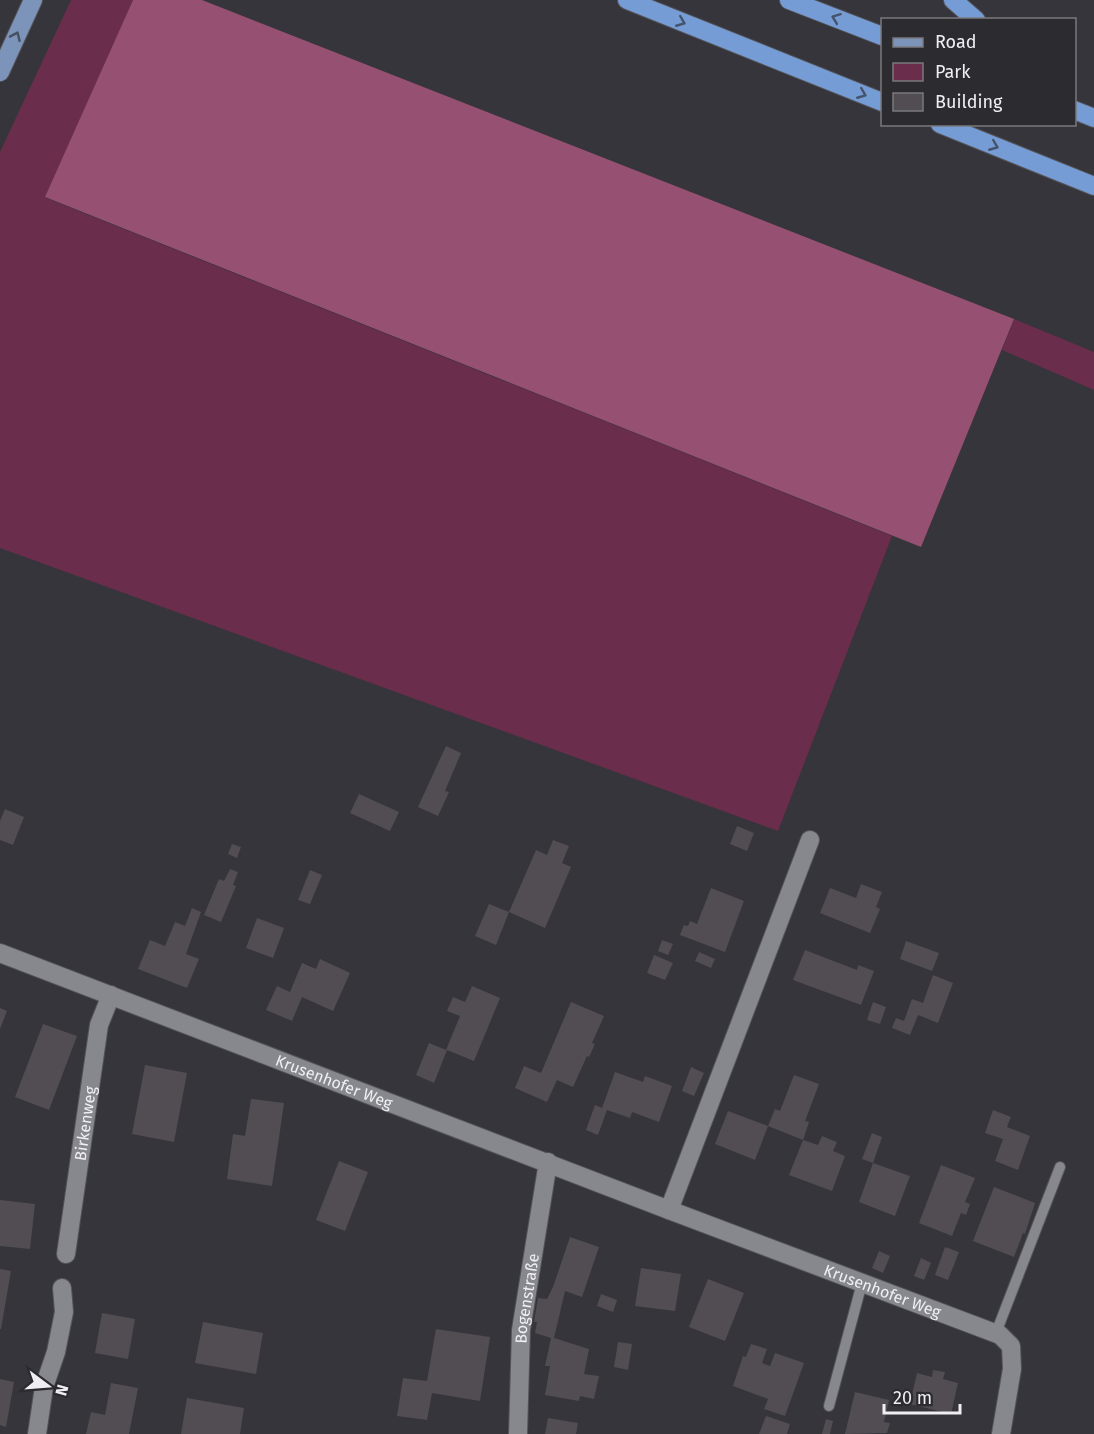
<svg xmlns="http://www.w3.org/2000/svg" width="1094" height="1434" viewBox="0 0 1094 1434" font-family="'Fira Sans',sans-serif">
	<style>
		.green { fill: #6a2d4b }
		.forest { fill: #965071 }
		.building { fill: #524d53 }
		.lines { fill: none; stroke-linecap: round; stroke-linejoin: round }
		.service-casing { stroke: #545358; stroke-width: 12 }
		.minor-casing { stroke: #545358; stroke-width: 20 }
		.primary-casing { stroke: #545358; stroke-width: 20 }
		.motorway-casing { stroke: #545358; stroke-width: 20 }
		.service { stroke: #87878e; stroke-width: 10 }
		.minor { stroke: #87878e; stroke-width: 18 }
		.primary { stroke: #7c94b9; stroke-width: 18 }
		.motorway { stroke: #759cd5; stroke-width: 18 }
		.oneway { stroke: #45536a }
		.oneway2 { stroke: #475060 }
		.labels { text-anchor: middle; stroke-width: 4.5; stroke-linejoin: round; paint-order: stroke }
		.street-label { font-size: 16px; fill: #efeff3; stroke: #2b2b30 }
	</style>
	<rect width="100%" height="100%" fill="#35353b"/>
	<g class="green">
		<path d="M71,0H133L46,198L892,536L778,831L0,548V152Z"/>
		<path d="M1014,319L1094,352V390L1002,350Z"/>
	</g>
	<path class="forest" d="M133,0H202L1014,319L921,547L45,197Z"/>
	<g class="building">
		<path d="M446,746L461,753L445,791L449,792L438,816L418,807Z"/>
		<path d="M359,794L399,812L390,831L350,813Z"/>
		<path d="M5,809L24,817L13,845L0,840V821Z"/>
		<path d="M737,826L754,833L747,851L730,844Z"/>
		<path d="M553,840L569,846L562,863L571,867L545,928L509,912L536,850L547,855Z"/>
		<path d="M232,844L241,847L237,858L228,854Z"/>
		<path d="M230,869L238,872L233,885L236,886L221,922L204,915L219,879L224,881Z"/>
		<path d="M310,870L322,875L310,904L298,900Z"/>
		<path d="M861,884L882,892L876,907L880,909L870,933L820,913L830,888L856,898Z"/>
		<path d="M711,888L744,901L725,952L680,935L684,925L688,926L690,921L697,924Z"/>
		<path d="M489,904L509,912L496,945L475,936Z"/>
		<path d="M192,908L201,912L186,954L199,959L187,988L138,969L150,940L165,946L175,922L185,926Z"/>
		<path d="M257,918L284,928L273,958L246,948Z"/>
		<path d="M662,940L673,944L668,955L658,951Z"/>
		<path d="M906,941L939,953L932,971L900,959Z"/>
		<path d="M805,950L857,970L858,965L874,971L861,1005L793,980Z"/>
		<path d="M699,952L715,959L711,968L695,961Z"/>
		<path d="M654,955L673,963L665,980L647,973Z"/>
		<path d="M320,959L350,973L333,1011L302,997L292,1021L266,1010L277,986L290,992L302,963L316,969Z"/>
		<path d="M933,975L953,983L938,1023L918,1015L910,1035L892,1028L896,1018L904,1021L912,999L923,1003Z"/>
		<path d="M472,986L500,998L474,1061L447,1050L434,1083L416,1075L429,1043L446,1050L460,1016L447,1011L453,997L465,1002Z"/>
		<path d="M571,1002L604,1016L592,1043L595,1044L589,1057L587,1056L573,1087L557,1080L547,1102L515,1088L524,1066L541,1073Z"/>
		<path d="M873,1002L886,1007L880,1024L867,1020Z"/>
		<path d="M0,1008L7,1011L0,1029Z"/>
		<path d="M43,1024L77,1036L49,1110L15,1097Z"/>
		<path d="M145,1065L187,1073L174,1142L132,1134Z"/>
		<path d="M691,1067L704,1073L694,1096L682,1091Z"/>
		<path d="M615,1072L643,1082L645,1076L672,1086L659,1122L632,1112L630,1118L607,1110L598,1135L586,1130L595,1105L602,1108Z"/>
		<path d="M794,1075L819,1084L805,1121L809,1122L803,1140L818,1145L822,1136L837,1142L833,1151L845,1156L832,1191L789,1175L803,1140L768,1126L775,1109L780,1111Z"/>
		<path d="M251,1099L284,1103L272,1186L227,1179L233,1134L245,1136Z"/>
		<path d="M993,1110L1011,1117L1007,1127L1030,1136L1018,1170L995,1161L1003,1139L985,1133Z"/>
		<path d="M728,1111L768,1126L755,1160L715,1144Z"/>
		<path d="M872,1133L882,1137L873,1163L910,1176L895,1216L859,1202L873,1163L862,1159Z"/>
		<path d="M339,1161L368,1172L345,1231L316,1220Z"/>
		<path d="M941,1165L975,1178L965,1202L970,1204L966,1215L961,1213L952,1236L919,1223Z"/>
		<path d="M994,1187L1035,1203L1025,1234L1023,1233L1014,1257L973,1241Z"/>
		<path d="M0,1200L35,1204L30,1249L0,1246Z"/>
		<path d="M570,1237L599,1247L582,1297L565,1291L554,1338L589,1349L584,1374L599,1376L594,1399L580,1396L579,1401L545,1395L550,1366H545L551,1338L535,1333L537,1322H534L538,1298L547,1299L553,1287Z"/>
		<path d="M945,1247L959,1252L948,1280L935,1275Z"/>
		<path d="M879,1251L890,1256L883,1273L872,1268Z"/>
		<path d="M921,1258L931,1263L924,1280L914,1276Z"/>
		<path d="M641,1268L681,1274L675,1311L635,1306Z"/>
		<path d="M0,1269L11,1271L1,1329H0Z"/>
		<path d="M708,1279L744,1293L725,1341L689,1327Z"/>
		<path d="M601,1294L617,1300L613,1312L597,1306Z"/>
		<path d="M102,1313L135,1319L128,1359L95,1353Z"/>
		<path d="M203,1322L263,1333L256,1374L195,1363Z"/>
		<path d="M436,1329L490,1337L480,1401L432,1393L427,1420L397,1416L403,1378L427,1381Z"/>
		<path d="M618,1342L632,1344L628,1370L614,1367Z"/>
		<path d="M751,1344L767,1349L762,1363L770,1366L775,1353L804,1363L785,1416L764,1409L768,1399L733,1386L743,1356L746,1357Z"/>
		<path d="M933,1370L945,1372L943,1379L958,1383L951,1414L910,1404L917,1373L932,1377Z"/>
		<path d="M0,1379L14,1382L6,1427L0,1425Z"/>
		<path d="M111,1383L138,1388L129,1434H86L91,1412L105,1415Z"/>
		<path d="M855,1392L889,1400L884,1422L890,1423L887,1433L845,1434Z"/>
		<path d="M187,1398L244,1408L240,1434H181Z"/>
		<path d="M766,1416L790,1424L787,1434H759Z"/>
		<path d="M548,1418L578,1423L576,1434H545Z"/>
		<path d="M826,1419L833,1421L830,1434H822Z"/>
	</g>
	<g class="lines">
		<defs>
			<g id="service">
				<path d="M996,1333L1060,1167"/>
				<path d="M829,1406L862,1283"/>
			</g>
			<g id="minor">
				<path id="s1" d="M0,953L669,1210L1000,1335L1011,1346L1012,1369L1001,1434"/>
				<path d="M669,1210L810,840"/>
				<path id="s2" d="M66,1254L99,1025L111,995"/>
				<path d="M37,1434L44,1387L56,1352L64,1312L62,1288"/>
				<path id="s3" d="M518,1434L521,1330L548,1162"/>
			</g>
			<path id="primary" d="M0,72L33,0"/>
			<g id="motorway">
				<path d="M627,0L882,102"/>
				<path d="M789,0L882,36"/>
				<path d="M953,0L976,20"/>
				<path d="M1074,110L1094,118"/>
				<path d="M940,124L1094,186"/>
			</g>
		</defs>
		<use href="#service" class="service-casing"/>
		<use href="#minor" class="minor-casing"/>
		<use href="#primary" class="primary-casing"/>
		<use href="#motorway" class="motorway-casing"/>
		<use href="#service" class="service"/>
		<use href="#minor" class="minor"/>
		<use href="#primary" class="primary"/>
		<use href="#motorway" class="motorway"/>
	</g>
	<defs><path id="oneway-chevron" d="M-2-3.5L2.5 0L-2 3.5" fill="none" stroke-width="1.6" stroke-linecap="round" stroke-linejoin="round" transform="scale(1.5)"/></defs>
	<g class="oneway">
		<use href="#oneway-chevron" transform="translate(836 18) rotate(-159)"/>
		<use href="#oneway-chevron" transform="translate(681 22) rotate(22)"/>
		<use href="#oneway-chevron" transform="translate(862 94) rotate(22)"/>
		<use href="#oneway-chevron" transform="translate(994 146) rotate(22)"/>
	</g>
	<use class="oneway2" href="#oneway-chevron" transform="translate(16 36) rotate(-66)"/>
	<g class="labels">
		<g class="street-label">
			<text dy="6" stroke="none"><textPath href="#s1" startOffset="358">Krusenhofer Weg</textPath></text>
			<text dy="6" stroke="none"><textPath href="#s2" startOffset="132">Birkenweg</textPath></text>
			<text dy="6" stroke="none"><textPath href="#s1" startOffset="945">Krusenhofer Weg</textPath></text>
			<text dy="6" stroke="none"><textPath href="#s3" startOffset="136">Bogenstraße</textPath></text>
		</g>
	</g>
	<rect x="881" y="18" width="195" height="108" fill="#2b2b30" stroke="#79797e" stroke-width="1.5"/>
	<rect x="893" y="38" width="30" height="9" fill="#7c94b9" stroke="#79797e" stroke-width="1.5"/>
	<text x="935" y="48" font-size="18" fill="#efeff3">Road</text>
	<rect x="893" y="63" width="30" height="18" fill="#6a2d4b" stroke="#79797e" stroke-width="1.5"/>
	<text x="935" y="78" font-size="18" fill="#efeff3">Park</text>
	<rect x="893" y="93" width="30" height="18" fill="#524d53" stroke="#79797e" stroke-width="1.5"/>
	<text x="935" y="108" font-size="18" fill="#efeff3">Building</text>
	<g transform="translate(48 1386) rotate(106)" stroke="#2b2b30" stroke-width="4.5" paint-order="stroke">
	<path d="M0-4.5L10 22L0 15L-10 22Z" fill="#efeff3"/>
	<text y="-9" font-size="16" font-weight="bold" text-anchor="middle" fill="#efeff3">N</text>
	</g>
	<path d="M884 1404v9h76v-9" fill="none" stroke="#efeff3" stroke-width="3"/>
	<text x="893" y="1404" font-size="18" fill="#efeff3" stroke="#2b2b30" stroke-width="4.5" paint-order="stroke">20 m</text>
</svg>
